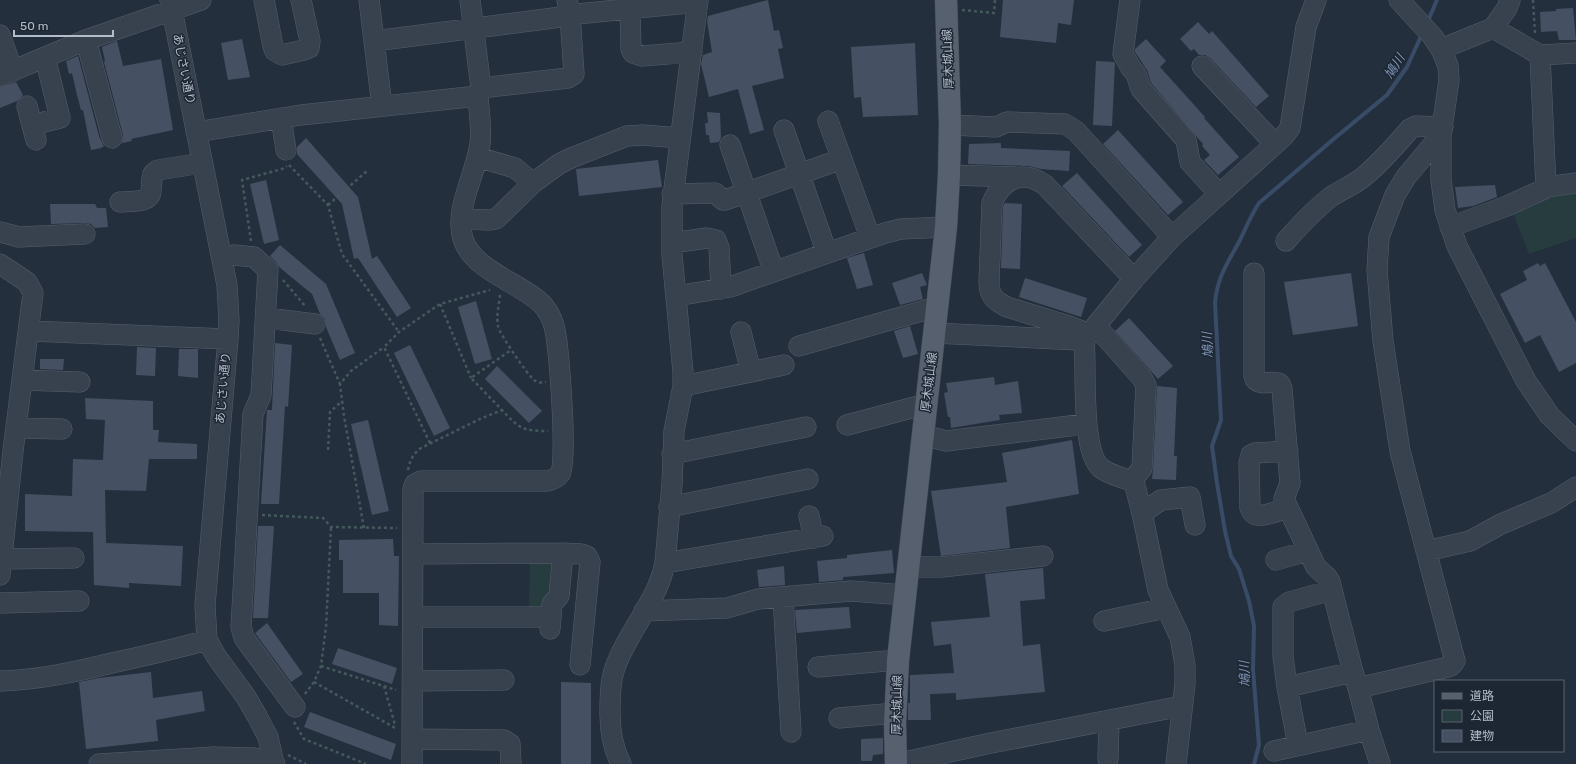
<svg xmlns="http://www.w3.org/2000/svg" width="1576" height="764" font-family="Rubik,'Noto Sans JP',sans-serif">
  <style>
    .green { fill: #263c3f }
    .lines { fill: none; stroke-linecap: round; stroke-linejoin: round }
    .stream { stroke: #394c67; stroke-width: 4 }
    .building { fill: #455162 }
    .minor-casing { stroke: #565f6c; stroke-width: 21 }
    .major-casing { stroke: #414a57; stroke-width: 23 }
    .path { stroke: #44595c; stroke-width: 2.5; stroke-dasharray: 3 3; stroke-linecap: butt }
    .minor { stroke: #38414e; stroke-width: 20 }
    .major { stroke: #56606e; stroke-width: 22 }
    .labels { text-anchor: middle; stroke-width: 3; stroke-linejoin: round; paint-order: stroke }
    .street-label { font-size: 12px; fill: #b4bcc9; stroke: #1d2633 }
    .water-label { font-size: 13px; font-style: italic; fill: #7c92b1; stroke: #1d2633 }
  </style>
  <rect width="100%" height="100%" fill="#242f3e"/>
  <path class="green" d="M1576 188V238L1529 254 1511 208Z
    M563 553 551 617 529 607 530 559Z"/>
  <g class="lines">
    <path class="stream" d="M1427 23 1437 0
      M1254 764 1259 745 1253 670 1254 626 1249 601 1239 569 1231 556 1225 531 1217 483 1212 446 1221 420 1215 302C1218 276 1227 264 1239 242 1246 228 1251 215 1259 203L1336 137 1387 95 1407 67 1422 34"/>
  </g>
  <path class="building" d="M768 0 774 31 779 30 783 48 778 49 784 78 752 86 764 130 750 134 738 89 709 97 701 64 703 55 712 52 707 21 708 16Z
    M1003 0H1074L1071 25 1058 23 1056 43 1000 37Z
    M1573 8 1576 40H1559L1557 31 1541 32 1540 12 1556 11V9Z
    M1198 22 1209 34 1212 31 1269 96 1256 107 1210 58 1205 55H1199L1194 49 1191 51 1180 39Z
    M242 39 250 77 228 80 221 43Z
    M1146 39 1166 61 1160 67 1205 117 1204 118 1239 157 1218 175 1204 160 1210 155 1202 146 1203 144 1151 83 1147 70 1135 52V49Z
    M117 41 123 66 161 59 173 130 131 139 132 141 122 143 123 135 104 62 105 61 102 47Z
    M915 43 918 115 863 117 861 97 854 98 851 47Z
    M78 56 99 136 104 147H101L102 148 91 150 83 110H81L77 95 72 73 69 74 66 61Z
    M1096 61 1114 62 1115 63 1112 126 1093 125Z
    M16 82 23 95 17 101 0 108V87Z
    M707 112 720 113 721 138 719 142 710 143 709 135H706L705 123H708Z
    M1118 130 1183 202 1168 215 1103 144Z
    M306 138 358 197 372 259 377 256 411 308 397 317 358 258 354 259 342 204 297 154V147Z
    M1001 143V148L1070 151 1069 171 1041 169 1029 166 968 164 969 144Z
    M658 160 662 187 579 196 576 169Z
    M1077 173 1142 245 1129 257 1062 186Z
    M266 180 279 240 264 244 250 184Z
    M1495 185 1497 197 1473 206 1458 208 1455 187Z
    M1005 203 1022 204 1020 269 1001 268 1003 206Z
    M50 204H95L97 208H106L108 227 95 228 91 224 84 223 51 224Z
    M280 245 326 284 355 353 340 360 326 327 325 319 320 314 312 294 279 267 276 262 270 256Z
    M864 253 873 285 857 289 847 258Z
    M1538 263 1540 266 1545 263 1576 322V363L1559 372 1540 335 1525 343 1500 294 1527 280 1523 271Z
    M922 273 927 285 920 287 923 299 900 305 892 283Z
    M1351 273 1358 326 1293 335 1284 282Z
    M1025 278 1087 298 1081 317 1019 297Z
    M476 301 492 359 475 364 458 307Z
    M1129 318 1173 366 1158 379 1115 331Z
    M910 326 918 354 903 358 894 331Z
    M275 343 292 345 288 407 285 406 279 504H261L267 410H272Z
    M410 345 450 428 434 436 394 353Z
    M137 347 156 348 155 376 136 375Z
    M179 349H198V378L178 376Z
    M40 359H64L63 370 40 369Z
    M497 366 542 411 529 423 485 379Z
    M994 377 995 385 1018 381 1022 413 999 415 1000 420 951 428 950 417H948L944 393 948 392 946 383Z
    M1157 386 1177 388 1174 456H1177L1176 480 1152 479 1153 469Z
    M85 398 153 401V430H159L158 442 197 444V459H149L146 491 105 490 106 543 183 546 181 586 129 583V588L94 585 93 532 25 531V494L72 496 73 459 103 460 105 420 86 419Z
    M368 420 389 511 372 515 351 424Z
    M1072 440 1079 494 1006 507 1010 548 941 556 931 491 1007 482 1002 453Z
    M258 526H274L268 618H253Z
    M393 539 394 556H399L398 626 379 625V593H343V560H339V540Z
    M892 550 894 573 843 577V580L819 582 817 561 847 558V555Z
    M784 566 785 585 759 587 757 570Z
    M1043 568 1045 599 1020 601 1023 646 1040 644 1045 692 956 700V693L930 694 931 720H908V703H910V675L954 673 951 644 934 646 931 622 990 617 985 574Z
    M849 607 851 628 797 633 795 610Z
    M267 623 303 674 291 682 255 633Z
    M338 648 397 668 392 684 332 664Z
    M151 672 153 698 202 691 205 711 156 720 158 741 86 749 79 682 99 678Z
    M561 682 591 683V764H561Z
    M310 712 396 744 391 760 304 727Z
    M883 738V754L873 755 872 761H861V739Z"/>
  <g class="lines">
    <g class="minor-casing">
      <path id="minor" d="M170 0 227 285 229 321 228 339 205 605 207 640 216 656 246 697 257 716 268 737 274 764
        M264 0 273 46 275 51 282 55 304 50 309 48 310 41 301 0
        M369 0 382 106
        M470 0 481 88 478 96
        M1130 0 1123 54 1131 68 1136 74 1141 89 1186 140 1190 162 1219 194
        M1399 0 1433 37 1442 51 1448 66 1449 80 1441 135V180L1445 210 1457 246 1526 381 1550 416 1576 441
        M630 8 631 49 633 53 642 56 692 52
        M1493 28 1540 55 1576 53
        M0 35 13 71
        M86 40 112 138
        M374 41 561 17 577 14 698 2
        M1442 51 1451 45 1493 28 1507 8 1510 0
        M1540 55 1546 187 1576 183
        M1202 66 1275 144
        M0 76 86 40 201 0
        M481 88 568 78 574 74 570 15 567 0
        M27 106 36 140
        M281 118 286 150
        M828 121 870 237
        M32 125 60 118 45 57
        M950 125 996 127 1007 122 1065 124 1076 131 1172 237
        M784 130 827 253
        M196 132 301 115 478 96C479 112 482 129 480 144 476 174 454 209 463 239 473 270 518 282 541 303 547 309 552 319 554 326 559 345 568 461 560 474 557 478 552 480 547 481H421L415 484 413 489 412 764
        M730 145 774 272
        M477 157 515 168 533 183
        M949 175 1016 177
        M672 194 715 193 723 200H725L842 159
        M120 202C129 201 150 204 151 191 152 185 151 180 153 174L158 170 202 163
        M462 219 490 220 496 219 533 183 559 164 571 158 627 136 643 135 680 138
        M1450 227 1507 206 1542 190 1546 187
        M0 232 19 237 85 234
        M1286 241C1300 225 1315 209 1332 196 1344 188 1357 184 1368 173 1383 160 1397 144 1410 129L1416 126 1443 127
        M672 243 707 238 716 240 719 248 721 289
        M222 258 234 255 254 257 268 270 261 395 253 414 241 627 244 638 295 707
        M0 264 27 282 33 293 13 451 0 575
        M1254 273V376L1255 379C1262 387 1272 379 1280 384L1282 389 1290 483 1284 499 1316 567 1327 577 1330 582 1353 672 1358 688
        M676 296 730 287 885 233 901 229 946 227
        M267 318 315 324
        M1096 326 1142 378 1146 385 1142 468 1132 481
        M29 331 228 339
        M741 332 751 372
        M934 333 1077 340 1084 339 1089 334 1134 279 1172 237 1284 136 1290 128 1306 27 1316 0
        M1089 334 1069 326 1007 307C995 301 989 296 989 282L992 203C1002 179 1023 169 1045 185L1134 279
        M1084 339C1087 366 1080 451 1101 468 1109 475 1122 477 1132 481L1135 486 1142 513 1158 590 1180 637 1185 665V684L1176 764
        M799 346 929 309 937 310
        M22 380 80 382
        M683 386 784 365
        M847 425 926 404
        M16 428 62 429
        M923 435 946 441 1086 424
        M672 454 806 427
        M669 507 808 479
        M1288 508C1281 510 1263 517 1256 515 1252 514 1251 511 1250 508L1249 463 1251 455 1255 453 1288 451
        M1142 513 1161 500 1190 497 1195 525
        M809 516 814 538
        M1426 551 1470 541 1501 524 1551 503 1576 487
        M413 554 563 553 581 554 587 556 590 562 580 665
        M3 559 74 558
        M1276 560 1308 551
        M665 563 823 536
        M908 567H942L1043 556
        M783 597 791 732
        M0 603 79 601
        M644 611 727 608 758 599 851 591 905 595
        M413 617H551
        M1104 621 1166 608
        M550 629 552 604 559 596 563 553
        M818 667 898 660
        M0 681C38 680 75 672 112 663 144 656 176 649 207 640
        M413 681 504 680
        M1287 687 1353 672
        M839 718 896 713
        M412 739 504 740 510 744 511 764
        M1298 745 1287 687 1283 656V607L1289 602 1332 590
        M1274 751 1369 730
        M1108 759 1109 720
        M99 764 214 757 255 758 275 764
        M621 764C613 748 610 732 610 714 610 698 610 680 616 665 629 630 658 600 665 563L672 484 674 431 683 386V372L672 255V205L698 0
        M896 764 986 744 1182 706
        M1380 764 1369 730 1358 688 1448 667 1452 665 1455 661 1400 451 1383 341 1377 270 1379 237 1395 195 1406 177 1441 135"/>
    </g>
    <g class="major-casing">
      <path id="major" d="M896 764 895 724 898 660 946 227 949 175 950 125 946 0"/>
    </g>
    <path class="path" d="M1533 0 1535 33
      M962 10 994 13 995 0
      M289 165 328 205 342 254 399 332
      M328 205 367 171
      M251 241 242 180 282 169 287 166
      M283 280 306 307
      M500 295C499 305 496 316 498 326 500 335 527 374 534 380 538 383 542 383 546 382
      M440 304 471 378
      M320 338 340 384
      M501 409C519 428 521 431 548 431
      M430 443 384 347 399 332 440 304 490 290
      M328 450 330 412 342 401
      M408 470C410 460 413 454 421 448L480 419 502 410 471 378 511 350
      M262 515 323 518 331 527 397 528
      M364 528 344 416 340 384 351 371 384 347
      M321 666 396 690
      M314 682 397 729
      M384 686 395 725
      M305 694 314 682 321 666 326 627 331 527
      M294 722 304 739 366 764
      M288 755 306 764"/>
    <use href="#minor" class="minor"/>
    <use href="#major" class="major"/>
  </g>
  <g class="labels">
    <g class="street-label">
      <text transform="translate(948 59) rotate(-92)" y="4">厚木城山線</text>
      <text transform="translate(184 69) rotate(79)" y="4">あじさい通り</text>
      <text transform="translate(929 382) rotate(-83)" y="4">厚木城山線</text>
      <text transform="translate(223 388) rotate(-85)" y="4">あじさい通り</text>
      <text transform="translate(897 705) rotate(-89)" y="4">厚木城山線</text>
    </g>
    <g class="water-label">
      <text transform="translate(1394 66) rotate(-58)" y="5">鳩川</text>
      <text transform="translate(1207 345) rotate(-93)" y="5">鳩川</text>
      <text transform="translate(1244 674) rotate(-92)" y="5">鳩川</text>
    </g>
  </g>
  <rect x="1434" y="680" width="130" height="72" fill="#1d2633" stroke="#59626f"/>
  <rect x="1442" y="693" width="20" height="6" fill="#56606e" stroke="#59626f"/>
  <text x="1470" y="700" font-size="12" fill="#b4bcc9">道路</text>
  <rect x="1442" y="710" width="20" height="12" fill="#263c3f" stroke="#59626f"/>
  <text x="1470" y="720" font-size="12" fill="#b4bcc9">公園</text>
  <rect x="1442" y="730" width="20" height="12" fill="#455162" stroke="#59626f"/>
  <text x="1470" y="740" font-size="12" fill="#b4bcc9">建物</text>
  <path d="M14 30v6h99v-6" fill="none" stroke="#b4bcc9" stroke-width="2"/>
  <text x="20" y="30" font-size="12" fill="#b4bcc9" stroke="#1d2633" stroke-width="3" paint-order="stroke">50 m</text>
</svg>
